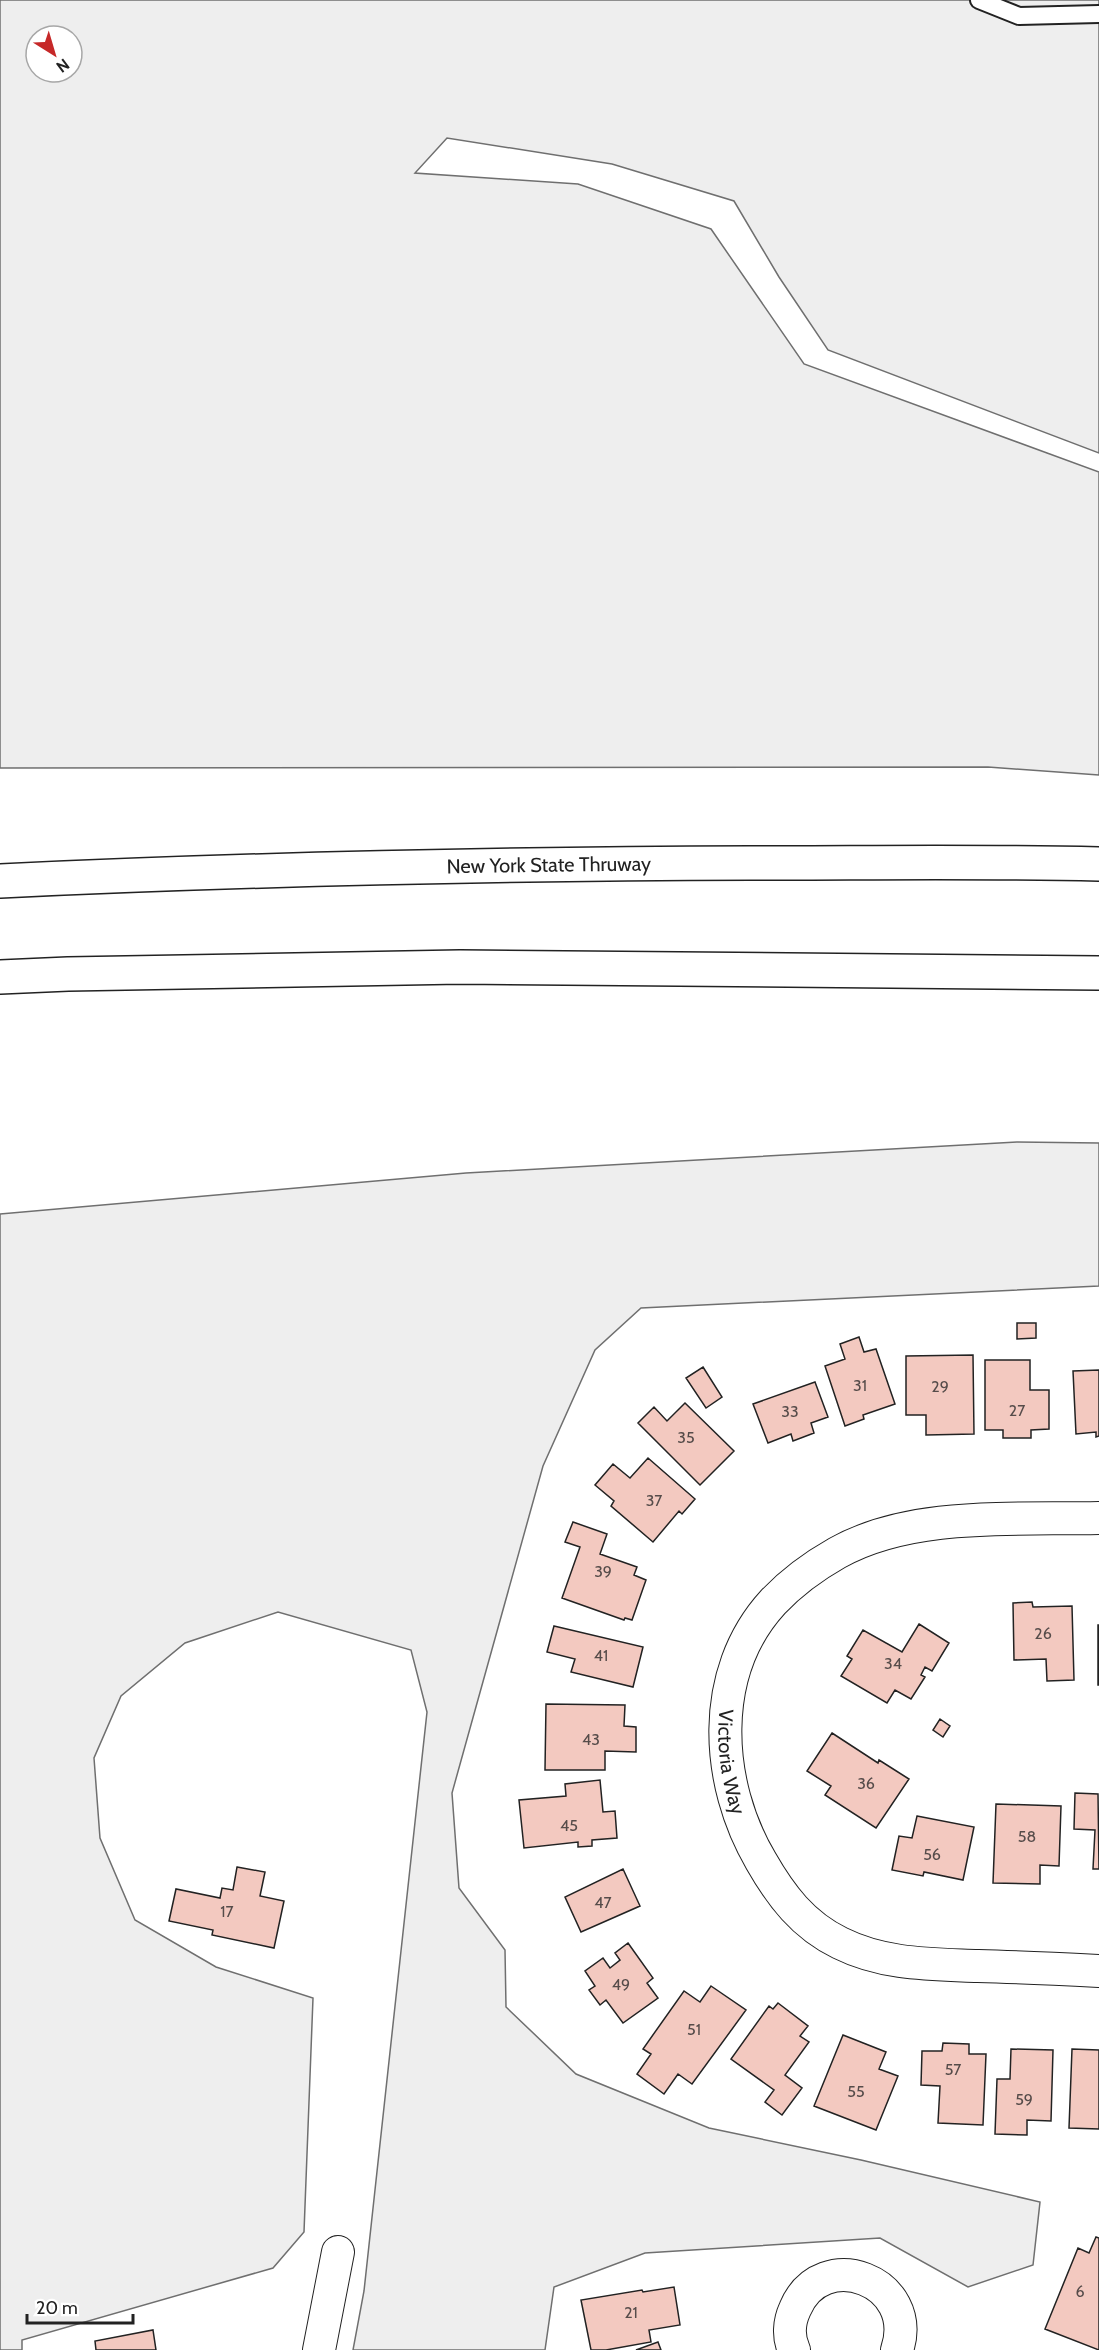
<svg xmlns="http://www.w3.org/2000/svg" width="1099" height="2350" font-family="Cabin,sans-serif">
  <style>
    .green { fill: #eee; stroke: #6f6f6f; stroke-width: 1.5; fill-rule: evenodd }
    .building { fill: #f3c9c0; stroke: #222; stroke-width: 1.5 }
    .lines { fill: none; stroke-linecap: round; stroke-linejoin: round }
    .lane-casing { stroke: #222; stroke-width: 20 }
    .street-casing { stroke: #222; stroke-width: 34 }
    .highway-casing { stroke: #222; stroke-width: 36 }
    .lane { stroke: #fff; stroke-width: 16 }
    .street { stroke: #fff; stroke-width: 32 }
    .highway { stroke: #fff; stroke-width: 33 }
    .labels { text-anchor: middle; stroke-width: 4.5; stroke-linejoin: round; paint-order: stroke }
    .number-label { font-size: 16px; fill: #564c4a }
    .street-label { font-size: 20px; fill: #222; stroke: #fff }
  </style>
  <rect width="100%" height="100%" fill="#fff"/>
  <path class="green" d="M0 0H1099V453L828 350 779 277 734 201 612 164 447 138 415 173 578 184 711 229 804 364 1099 472V775L988 767 0 768ZM36 36H72V72H36Z
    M1017 1142 1099 1143V1286L641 1308 595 1350 543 1466 452 1793 459 1888 505 1950 506 2007 576 2074 709 2128 861 2160 1040 2202 1033 2265 968 2287 880 2238 645 2253 554 2287 545 2350H353L364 2291 427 1712 411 1650 278 1612 185 1643 121 1696 94 1758 100 1838 135 1920 216 1967 313 1998 304 2232 273 2268 22 2340V2350H0V1214L466 1173Z"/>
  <path class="building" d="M1017 1323H1036V1338L1017 1339Z
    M859 1337 864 1352 876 1349 895 1404 863 1415 864 1419 845 1426 825 1366 845 1359 840 1344Z
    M973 1355 974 1434 926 1435V1415H906V1356Z
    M985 1360H1030V1390H1049V1429L1031 1430V1438H1003V1430H985Z
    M703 1367 722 1397 706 1408 686 1378Z
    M1099 1370V1436L1096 1437V1432L1076 1434 1073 1371Z
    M815 1382 828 1417 811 1423 814 1433 793 1441 791 1434 768 1443 753 1404Z
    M685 1403 734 1451 700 1485 638 1423 654 1407 667 1421Z
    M648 1458 695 1499 682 1514 679 1511 653 1542 611 1506 614 1501 595 1485 613 1464 630 1478Z
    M573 1522 607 1534 600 1554 637 1567 634 1575 646 1580 632 1620 625 1618 624 1620 562 1598 580 1547 565 1542Z
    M1032 1602 1033 1607 1072 1606 1074 1680 1047 1681 1046 1659 1014 1660 1013 1603Z
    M919 1624 949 1643 932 1671 925 1667 921 1675 925 1677 911 1699 895 1690 887 1703 841 1676 852 1659 847 1656 863 1630 902 1652Z
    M1098 1625H1099V1685H1098Z
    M554 1626 643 1647 633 1687 571 1672 575 1659 547 1652Z
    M546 1704 625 1705 624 1726 636 1727V1752L605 1751V1770H545Z
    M940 1719 950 1726 943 1737 933 1730Z
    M832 1733 878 1763 879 1760 909 1779 876 1828 825 1795 831 1786 807 1771Z
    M600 1780 603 1812 615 1811 617 1838 592 1840V1846L578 1847V1842L524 1848 519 1800 566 1796 565 1784Z
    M1075 1793 1098 1794 1099 1869H1093L1095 1830 1074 1829Z
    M996 1804 1061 1806 1059 1866 1040 1865V1884L993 1883Z
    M917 1816 974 1827 963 1880 924 1872 923 1876 892 1870 899 1836 912 1838Z
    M237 1867 265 1872 260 1896 284 1901 274 1948 212 1935 213 1930 169 1921 176 1889 220 1898 222 1888 233 1890Z
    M623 1869 640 1906 581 1932 565 1897Z
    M628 1943 653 1978 647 1983 658 1998 623 2023 606 2000 600 2005 589 1990 595 1986 585 1971 603 1958 610 1968 620 1960 615 1953Z
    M711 1986 746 2010 692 2084 678 2074 664 2094 637 2074 651 2054 643 2049 684 1991 700 2002Z
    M778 2003 808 2026 800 2036 809 2042 785 2075 802 2088 782 2115 765 2102 774 2090 731 2059 769 2006 773 2009Z
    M843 2035 886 2052 879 2069 898 2076 876 2130 814 2106Z
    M943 2043 969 2044V2054H986L983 2125 938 2123 940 2086 921 2085 922 2051H942Z
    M1011 2049 1053 2050 1051 2121 1027 2120V2135L995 2134 997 2079H1010Z
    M1072 2049 1099 2050V2129L1069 2128Z
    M1096 2237 1099 2238V2350L1045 2329 1078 2248 1089 2253Z
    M674 2287 680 2325 649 2330 651 2342 606 2350H591L581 2300 642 2290 643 2292Z
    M153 2330 156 2350H96L95 2341Z
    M658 2342 661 2350H636Z"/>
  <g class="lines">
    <g class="lane-casing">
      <path id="lane" d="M979 0 1019 16 1099 14"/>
    </g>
    <g class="street-casing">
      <g id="street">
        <path id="s1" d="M1099 1518C1016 1520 911 1511 837 1553 814 1566 791 1583 773 1602 708 1673 715 1783 761 1861 781 1896 803 1925 840 1943 884 1965 931 1964 978 1966 1018 1967 1059 1969 1099 1971"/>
        <path d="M319 2350 338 2252"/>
        <path d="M794 2350C788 2337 789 2322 795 2309 822 2244 920 2281 897 2350"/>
      </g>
    </g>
    <g class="highway-casing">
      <g id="highway">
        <path id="s2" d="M0 881C250 869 501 864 751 863 867 863 983 861 1099 864"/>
        <path d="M0 977 68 974 460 967 1099 973"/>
      </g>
    </g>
    <use href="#lane" class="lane"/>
    <use href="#street" class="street"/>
    <use href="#highway" class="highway"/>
  </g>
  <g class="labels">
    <g class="number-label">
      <text x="860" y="1391">31</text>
      <text x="940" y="1392">29</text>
      <text x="1017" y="1416">27</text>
      <text x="790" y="1417">33</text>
      <text x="686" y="1443">35</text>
      <text x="654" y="1506">37</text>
      <text x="603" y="1577">39</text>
      <text x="1043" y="1639">26</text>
      <text x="601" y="1661">41</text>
      <text x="893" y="1669">34</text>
      <text x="591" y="1745">43</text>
      <text x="866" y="1789">36</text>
      <text x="569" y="1831">45</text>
      <text x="1027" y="1842">58</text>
      <text x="932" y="1860">56</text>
      <text x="603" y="1908">47</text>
      <text x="227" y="1917">17</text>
      <text x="621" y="1990">49</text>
      <text x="694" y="2035">51</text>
      <text x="953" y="2075">57</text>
      <text x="856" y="2097">55</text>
      <text x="1024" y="2105">59</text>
      <text x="1080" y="2297">6</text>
      <text x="631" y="2318">21</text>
    </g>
    <g class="street-label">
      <text dy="7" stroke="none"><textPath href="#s2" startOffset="549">New York State Thruway</textPath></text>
      <text dy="7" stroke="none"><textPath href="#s1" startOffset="520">Victoria Way</textPath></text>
    </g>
  </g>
  <g transform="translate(54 54) rotate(143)"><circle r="28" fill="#ffffff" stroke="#a7a7a7" stroke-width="1.5"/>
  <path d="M0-4.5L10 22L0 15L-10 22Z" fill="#c62828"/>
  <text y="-9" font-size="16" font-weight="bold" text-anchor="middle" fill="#222222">N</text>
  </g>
  <path d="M27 2314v9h106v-9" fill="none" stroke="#222222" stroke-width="3"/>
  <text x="36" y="2314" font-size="18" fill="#222222" stroke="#ffffff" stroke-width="4.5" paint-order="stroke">20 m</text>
</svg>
